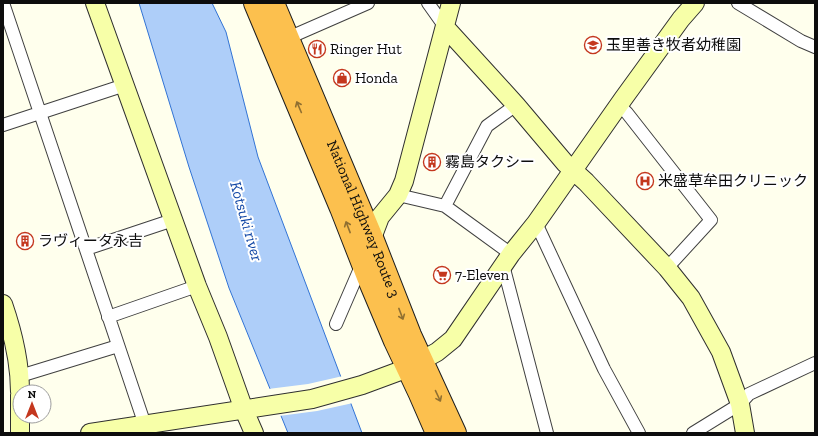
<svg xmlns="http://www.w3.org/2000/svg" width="818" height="436" font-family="'Zilla Slab','Noto Sans JP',serif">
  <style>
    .water { fill: #aecef9; stroke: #3273d4 }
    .pier { fill: #ffffed }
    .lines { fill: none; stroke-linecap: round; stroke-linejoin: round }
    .street-casing { stroke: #404040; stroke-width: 14 }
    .secondary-casing { stroke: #2f2f2f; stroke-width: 20 }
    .highway-casing { stroke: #1e1e1e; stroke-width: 24 }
    .street { stroke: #fff; stroke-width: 12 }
    .secondary { stroke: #f7ffa8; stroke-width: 18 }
    .highway { stroke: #fcc04e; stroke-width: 22 }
    .oneway { stroke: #906f31 }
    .labels { text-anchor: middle; stroke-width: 4; stroke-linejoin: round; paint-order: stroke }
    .poi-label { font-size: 15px; fill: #0d0d0d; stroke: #fff; text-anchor: start }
    .street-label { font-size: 15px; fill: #0d0d0d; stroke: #fff }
    .water-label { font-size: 16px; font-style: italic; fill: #1046a5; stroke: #fff }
  </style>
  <rect width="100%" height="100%" fill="#ffffed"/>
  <path class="water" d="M139 3H212L226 32 258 157 362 433H288L229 288 189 167Z"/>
  <path class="pier" d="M343 376 353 403 317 411 279 416 268 389 308 384Z"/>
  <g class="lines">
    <g class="street-casing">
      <path id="street" d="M3 3 145 425
        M428 3 445 27
        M738 3 801 41 815 47
        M288 38 368 3
        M619 105 627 113 711 220 667 268
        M3 125 125 85
        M398 195 445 206 511 254
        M445 206 487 126 516 105
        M536 223 604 369 639 433
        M86 249 173 220
        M503 265 547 433
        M108 317 197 286
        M336 324 362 264
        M20 376 118 346
        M693 433 740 404 749 394 815 363"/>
    </g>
    <g class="secondary-casing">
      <path id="secondary" d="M95 3 197 286 218 337 244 410 254 433
        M445 27 516 105 565 163 586 182 667 268 691 298 721 352 740 404 745 433
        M369 246 380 217 398 195 404 181 451 3
        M3 304C13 333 20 361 20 392
        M20 433V395
        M90 433 312 399 362 385 408 368 437 352 453 339 511 254 536 223 623 99 681 19 695 3"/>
    </g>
    <g class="highway-casing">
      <g id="highway">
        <path d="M255 3 341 208 368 277 395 341 420 394 437 433"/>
        <path id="s1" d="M273 3 372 238 410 335 455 433"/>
      </g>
    </g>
    <use href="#street" class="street"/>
    <use href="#secondary" class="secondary"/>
    <use href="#highway" class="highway"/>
  </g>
  <defs><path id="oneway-shaft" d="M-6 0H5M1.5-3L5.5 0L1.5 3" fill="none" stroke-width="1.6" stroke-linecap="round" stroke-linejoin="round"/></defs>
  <g class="oneway">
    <use href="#oneway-shaft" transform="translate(299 107) rotate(-113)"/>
    <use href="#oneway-shaft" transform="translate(348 227) rotate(-111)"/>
    <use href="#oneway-shaft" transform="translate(401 314) rotate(69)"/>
    <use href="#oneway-shaft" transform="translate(438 396) rotate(65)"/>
  </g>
  <defs>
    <g id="school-ring" transform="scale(0.9)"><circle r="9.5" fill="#fff" stroke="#c4371e" stroke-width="1.5"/><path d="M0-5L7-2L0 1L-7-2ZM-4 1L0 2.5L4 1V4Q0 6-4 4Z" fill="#c4371e"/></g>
    <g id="restaurant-ring" transform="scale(0.9)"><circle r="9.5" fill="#fff" stroke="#c4371e" stroke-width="1.5"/><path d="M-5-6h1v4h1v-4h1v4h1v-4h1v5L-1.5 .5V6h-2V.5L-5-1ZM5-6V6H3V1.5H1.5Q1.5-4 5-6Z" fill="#c4371e"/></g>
    <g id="shop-ring" transform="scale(0.9)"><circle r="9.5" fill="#fff" stroke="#c4371e" stroke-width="1.5"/><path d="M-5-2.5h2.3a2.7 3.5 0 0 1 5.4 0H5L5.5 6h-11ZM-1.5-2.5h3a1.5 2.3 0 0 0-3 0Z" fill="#c4371e"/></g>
    <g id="building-ring" transform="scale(0.9)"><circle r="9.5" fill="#fff" stroke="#c4371e" stroke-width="1.5"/><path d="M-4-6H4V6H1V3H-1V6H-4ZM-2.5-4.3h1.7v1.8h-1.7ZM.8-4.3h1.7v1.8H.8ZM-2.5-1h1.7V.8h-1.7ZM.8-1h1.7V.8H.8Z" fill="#c4371e"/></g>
    <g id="hospital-ring" transform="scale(0.9)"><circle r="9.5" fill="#fff" stroke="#c4371e" stroke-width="1.5"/><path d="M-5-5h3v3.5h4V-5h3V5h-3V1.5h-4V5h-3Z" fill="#c4371e"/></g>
    <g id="supermarket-ring" transform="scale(0.9)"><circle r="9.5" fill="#fff" stroke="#c4371e" stroke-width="1.5"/><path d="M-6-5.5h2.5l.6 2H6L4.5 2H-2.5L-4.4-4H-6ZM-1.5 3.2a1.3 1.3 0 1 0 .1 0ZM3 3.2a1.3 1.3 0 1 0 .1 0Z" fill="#c4371e"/></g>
  </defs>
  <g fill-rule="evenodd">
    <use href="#school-ring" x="593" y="45"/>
    <use href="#restaurant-ring" x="317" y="49"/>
    <use href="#shop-ring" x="342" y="78"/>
    <use href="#building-ring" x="432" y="162"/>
    <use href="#hospital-ring" x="645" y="181"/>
    <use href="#building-ring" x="25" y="241"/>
    <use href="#supermarket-ring" x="442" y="275"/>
  </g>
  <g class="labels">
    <g class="poi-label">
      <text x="606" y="50">玉里善き牧者幼稚園</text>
      <text x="330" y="54">Ringer Hut</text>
      <text x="355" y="83">Honda</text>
      <text x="445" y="167">霧島タクシー</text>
      <text x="658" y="186">米盛草牟田クリニック</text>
      <text x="38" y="246">ラヴィータ永吉</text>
      <text x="455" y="280">7-Eleven</text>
    </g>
    <g class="street-label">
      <text dy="5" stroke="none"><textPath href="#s1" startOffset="234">National Highway Route 3</textPath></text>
    </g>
    <g class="water-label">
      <text transform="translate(247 221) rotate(74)" y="6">Kotsuki river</text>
    </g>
  </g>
  <rect width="818" height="436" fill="none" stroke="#0d0d0d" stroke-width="8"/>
  <g transform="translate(32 404)"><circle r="19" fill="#ffffff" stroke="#9e9e9e"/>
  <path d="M0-3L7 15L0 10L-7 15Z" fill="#c4371e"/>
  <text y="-6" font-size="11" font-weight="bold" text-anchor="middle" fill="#0d0d0d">N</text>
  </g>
</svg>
